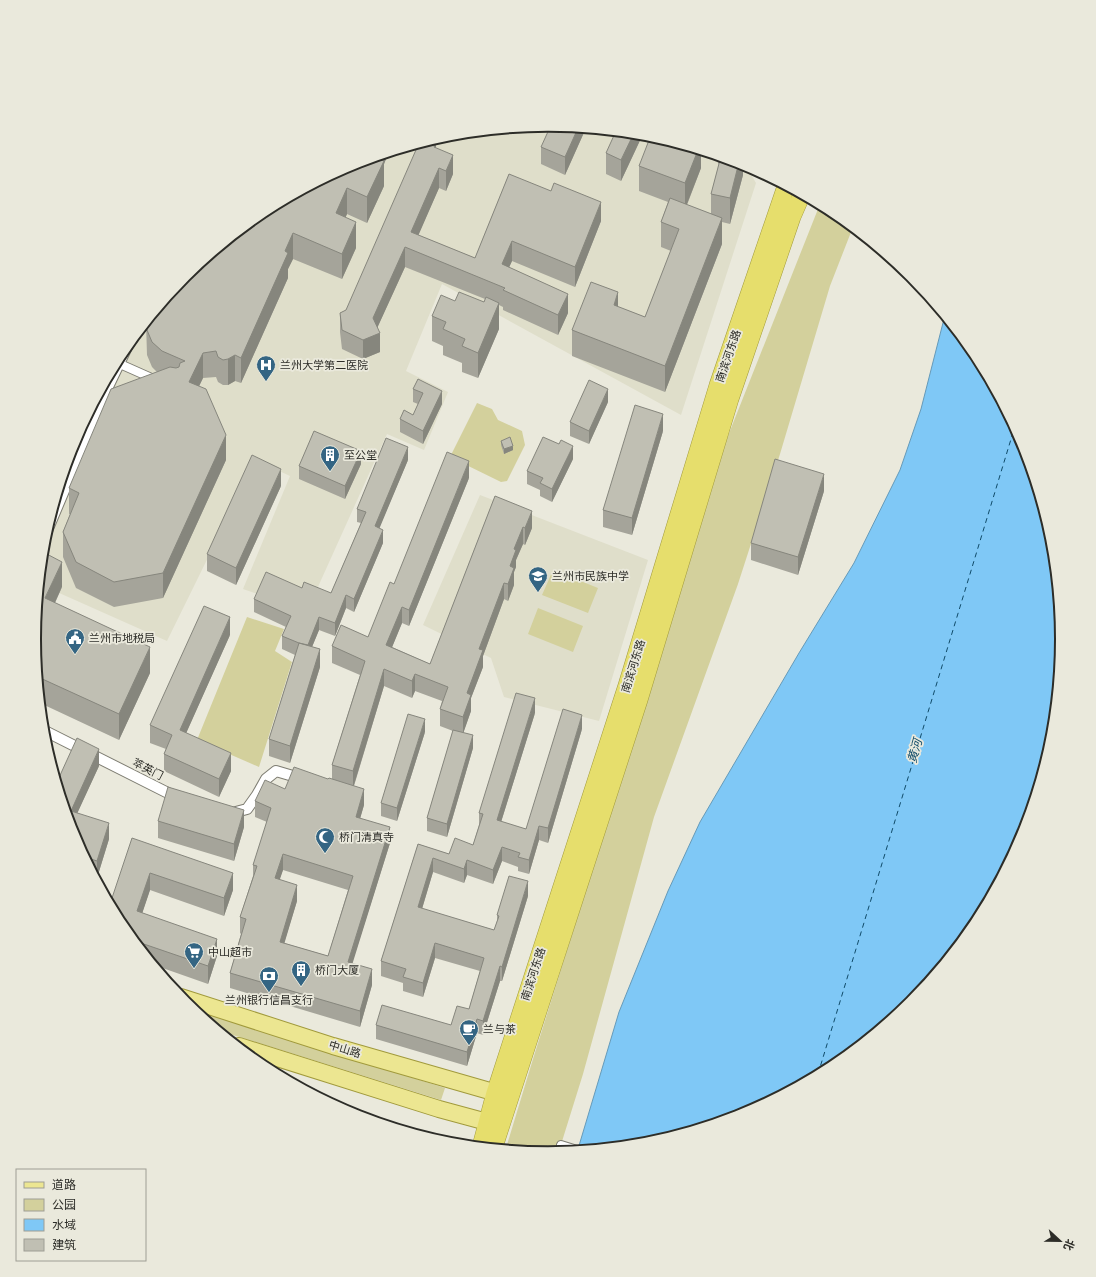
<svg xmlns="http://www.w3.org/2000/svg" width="1096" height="1277" font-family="'Noto Serif','Noto Sans SC',serif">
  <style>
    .built { fill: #dfdeca }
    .green { fill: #d3d09c }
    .water { fill: #7fc8f6; stroke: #669ab8 }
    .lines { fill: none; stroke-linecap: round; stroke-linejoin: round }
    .ferry { stroke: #104b69; stroke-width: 1; stroke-dasharray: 5 4; stroke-linecap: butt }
    .pedestrian-casing { stroke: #7e7d72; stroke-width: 10 }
    .minor-casing { stroke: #7e7d72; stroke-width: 12 }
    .primary-casing { stroke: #a19a3c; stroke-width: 18 }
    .trunk-casing { stroke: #a19a3c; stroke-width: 18 }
    .pedestrian { stroke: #fff; stroke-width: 8 }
    .minor { stroke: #fff; stroke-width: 10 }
    .primary { stroke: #ece691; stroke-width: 16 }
    .trunk { stroke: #e6de6c; stroke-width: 17 }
    .wall { fill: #a5a49a; fill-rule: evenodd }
    .shaded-wall { fill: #86867d }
    .building { fill: #c0bfb3; stroke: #86867d; fill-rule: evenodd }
    .labels { text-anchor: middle; stroke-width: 3.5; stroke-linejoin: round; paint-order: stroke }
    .street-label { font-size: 11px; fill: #2d2d28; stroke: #eae9dc }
    .poi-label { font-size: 11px; fill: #2d2d28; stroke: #eae9dc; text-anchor: start }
    .water-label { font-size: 12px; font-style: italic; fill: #104b69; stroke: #eae9dc }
    .rim { fill: none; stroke: #2d2d28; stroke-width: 2 }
  </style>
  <rect width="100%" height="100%" fill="#eae9dc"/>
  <path class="built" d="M548 125 649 134 745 164 756 183 681 415 442 284 406 371 448 392 424 450 387 434 317 589 292 606 243 589 290 476 256 460 167 641 39 584 44 538 73 442 121 353 185 275 263 211 352 164 448 134Z
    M480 495 648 560 599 721 504 697 491 658 423 625Z"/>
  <path class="green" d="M820 204 834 211 853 227 830 286 780 454 738 584 654 817 583 1074 559 1151 548 1152 506 1148 533 1059 658 660 720 456Z
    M477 403 492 409 498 420 522 431 525 445 507 481 501 482 450 457Z
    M553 570 598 588 588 613 542 595Z
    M538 608 583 626 573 652 528 634Z
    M247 617 284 629 275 651 292 662 259 767 197 740Z
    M193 1009 445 1088 441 1100 220 1031Z"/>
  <path class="water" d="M945 315 975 353 1023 442 1052 538 1062 639 1052 739 1023 835 975 924 911 1002 833 1066 744 1113 648 1143 578 1149 619 1012 668 891 700 822 799 653 854 563 900 470 921 409Z"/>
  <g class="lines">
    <path class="ferry" d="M818 1074 1015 426"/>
    <g class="pedestrian-casing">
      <path id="pedestrian" d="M120 364 156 380
        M43 543 108 389 131 341
        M561 1145 577 1150"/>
    </g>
    <g class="minor-casing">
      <path id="minor" d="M43 730 170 794 179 797
        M232 813 247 809 257 795 266 779 276 771 303 779"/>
    </g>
    <g class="primary-casing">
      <path id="primary" d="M181 997 333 1046 507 1096
        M239 1046 439 1109 487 1122 500 1124"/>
    </g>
    <g class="trunk-casing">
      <path id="trunk" d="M481 1146 495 1093 627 685 718 385 786 186
        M494 1147 639 700 730 399 792 217 802 194"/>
    </g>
    <use href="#pedestrian" class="pedestrian"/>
    <use href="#minor" class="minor"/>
    <use href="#primary" class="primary"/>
    <use href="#trunk" class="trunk"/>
  </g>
  <path class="wall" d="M586 128 565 175 541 164V147Z
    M458 133 455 140 445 135 448 134Z
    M643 134 621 181 606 174V153Z
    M436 148 453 174 446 191 439 188 418 235 475 258 509 174 601 221 575 287 512 261 509 267 568 313 558 335 503 310V307L499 305V329L478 378 462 372V363L443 355V346L432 341V316L455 301 484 302 485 299 405 267 377 328 380 352 363 359 342 349 340 332V313L346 310Z
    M701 150V168L687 205 711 214V194L719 165 714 154 743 163V175L730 224 722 222V244L665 392 572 356V330L618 307 645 317 671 251 661 247V222L668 202 639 191V166Z
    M388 153V154L384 164V186L367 223 347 214 345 218 356 248 342 279 293 259 288 269V278L241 383 235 381 228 385H223L218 382 216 377 203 378 199 386 226 460 163 598 114 607 76 588 63 557V532L70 514H69V488L157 372 152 367 147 355 146 322Z
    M418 379 442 404 423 444 400 432V419L413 415 418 404 413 402V389Z
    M608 402 589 444 570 436V422Z
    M663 431 632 535 603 527V510Z
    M501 441 513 450 504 454 501 445Z
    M573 459 552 502 540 496V490L527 484V471Z
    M408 460 379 528 383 543 354 612 346 608 335 636 319 630 312 647 320 667 290 763 269 756V739L295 655 282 649V636L286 627 254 612V599L302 588 331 593 361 523 357 522V509Z
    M361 464 345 499 299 479V466Z
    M469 478 409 626 402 623 392 647 430 664 495 496 532 528 525 545 523 544 516 560V567L514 572V585L508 601 504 599 483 656V667L471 698V711L463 733 473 748 447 837 427 831V818L453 731 440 726V709L442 701 415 691 412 698 384 686 354 786 364 805 360 818 390 843 352 963 372 985 360 1027 230 988V973L241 934 240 933V917L253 876V865L267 822 255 817V801L285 789 328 779H332V765L360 675 332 663V646L368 637 394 584ZM283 870 348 890 328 956 284 943 297 901 279 880Z
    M281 486 236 585 207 571V554Z
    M824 491 798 575 751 560V543Z
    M62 587 55 603 150 673 119 740 40 703 34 638Z
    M230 635 186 733 231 771 219 797 164 771V754L166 749 150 743V725Z
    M535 713 501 822 526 829 582 729 548 843 539 840 529 874 518 871V867L502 861 493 884 467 875 464 883 433 872 422 909 494 930 497 921V915L528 896 502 981H500L483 1035 477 1033 467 1066 376 1039V1025H451L469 1009 480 971 435 958 423 997 403 991V983L381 976V961L418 844 449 854 473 845 479 825V813Z
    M425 732 397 821 381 816V803Z
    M99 766 77 813 109 839 97 878 96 877 73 835 57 782Z
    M158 821 244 827 234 861 158 838Z
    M132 838 233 890 224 916 150 890 142 913 217 956 208 984 154 965 120 924Z"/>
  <path class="shaded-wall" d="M578 128H586L565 175V157Z
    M458 133 455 140V134Z
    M634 133 643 134 621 181V160Z
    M436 141V160L434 147Z
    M698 150H701V168L685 209V183Z
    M388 153V154L384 164V186L367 223V197L375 156Z
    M453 155V174L446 191V171Z
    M739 162 743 163V175L730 224V198Z
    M439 168V188L412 250 411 232Z
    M347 188V214L336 239V213Z
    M601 202V221L575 287V267Z
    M722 218V244L665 392V366Z
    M356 222V248L342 279V254Z
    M293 233V259L288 269V278L241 383V358L285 251Z
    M512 241V261L502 283V264Z
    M405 247V267L374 335 380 333V352L363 359V340Z
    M618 292V318L614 305Z
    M568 294V313L558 335V315Z
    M499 303V329L478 378V353Z
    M203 353V378L189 407V382Z
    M235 355V381L228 385V359Z
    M608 389V402L589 444V431Z
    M442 391V404L423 444V431Z
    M663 414V431L632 535V518Z
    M226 435V460L163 598V573Z
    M513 446V450L504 454V449Z
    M573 446V459L552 502V489Z
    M408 447V460L375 539V526Z
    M361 451V464L345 499V486Z
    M469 461V478L409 626V610Z
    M281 469V486L236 585V568Z
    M824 474V491L798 575V557Z
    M532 511V528L525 545V528Z
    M523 527V544L516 560V567L514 572V585L508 601V584L510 566 514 549Z
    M383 530V543L354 612V599Z
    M62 562V587L45 624V598Z
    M504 583V599L483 656V667L471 698V711L463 734V717L467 693 479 649Z
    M346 595V608L335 636V623Z
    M402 607V623L386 662V645Z
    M230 617V635L180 747V730Z
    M319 617V630L307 659V646Z
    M150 647V673L119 740V714Z
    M320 649V667L290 763V746Z
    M384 669V686L353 788V771Z
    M415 674V691L412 698V681Z
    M535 698V713L497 835V820Z
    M582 715V729L548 843V828Z
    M425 719V732L397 821V808Z
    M473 735V748L447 837V824Z
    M99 749V766L71 827V811Z
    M231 753V771L219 797V779Z
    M364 789V805L356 833V817Z
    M244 810V827L234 861V844Z
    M109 823V839L97 878V861Z
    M539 826V840L529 874V860Z
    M390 827V843L348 978V962Z
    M502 847V861L493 884V870Z
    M283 854V870L275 894V878Z
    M433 858V872L418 922V907Z
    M467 860V875L464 883V869Z
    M150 873V890L137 929V911Z
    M233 873V890L224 916V898Z
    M528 881V896L502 981V967Z
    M297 885V901L280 958V942Z
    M217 939V956L208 984V966Z
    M435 943V958L423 997V983Z
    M500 966V981L483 1035V1021Z
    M372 969V985L360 1027V1011Z
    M477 1019V1033L467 1066V1052Z"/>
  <path class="building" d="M551 125 578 128 565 157 541 147Z
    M616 131 634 133 621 160 606 153Z
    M651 135 698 150 685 183 639 166Z
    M432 139 436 141 434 147 453 155 446 171 439 168 411 232 475 258 509 174 551 191 554 183 601 202 575 267 512 241 502 264 568 294 558 315 503 290 505 288 405 247 373 318 380 333 363 340 342 330 340 313 346 310 419 143Z
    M375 156V157L384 161 367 197 347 188 336 213 356 222 342 254 293 233 285 251 288 253 241 358 235 355 228 359 223 360 218 357 216 351 203 353 189 382 206 389 226 435 163 573 114 582 76 562 63 532 79 493 69 488 111 389 170 367 176 368 179 367 180 363 185 361 162 351 152 342 147 330 146 322 185 275 263 211 352 164Z
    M721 156 739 162 730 198 711 194Z
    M670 198 722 218 665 366 572 330 591 282 618 292 614 305 645 317 679 229 661 222Z
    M459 292 484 302 486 297 499 303 478 353 462 346 465 339 443 329 446 322 432 316 441 295 455 301Z
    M418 379 442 391 423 431 400 419 404 410 413 415 423 393 413 389Z
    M589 380 608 389 589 431 570 422Z
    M635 405 663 414 632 518 603 510Z
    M314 431 361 451 345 486 299 466Z
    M510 437 513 446 504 449 501 441Z
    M543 437 559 444 561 440 573 446 552 489 540 483 543 478 527 471Z
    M386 438 408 447 375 526 383 530 354 599 346 595 335 623 319 617 308 645 299 643 282 636 291 616 254 599 266 572 302 588 304 582 331 593 366 512 357 509Z
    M447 452 469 461 409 610 402 607 386 645 430 664 495 496 532 511 525 528 523 527 514 549 516 550 510 566 514 568 508 584 504 583 479 649 483 650 467 693 471 695 463 717 440 709 448 687 415 674 412 681 384 669 353 771 332 765 365 661 332 646 341 625 368 637 390 582 394 584Z
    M252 455 281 469 236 568 207 554Z
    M775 459 824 474 798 557 751 543Z
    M43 552 62 562 45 598 150 647 119 714 38 677 34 638Z
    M204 606 230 617 180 730 231 753 219 779 164 754 172 735 150 725Z
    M299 643 320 649 290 746 269 739Z
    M516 693 535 698 497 820 526 829 563 709 582 715 548 828 539 826 529 860 518 857 520 853 502 847 493 870 467 860 464 869 433 858 418 907 494 930 499 916 497 915 509 876 528 881 502 967 500 966 483 1021 477 1019 467 1052 376 1025 382 1005 451 1025 457 1006 469 1009 484 958 435 943 423 983 403 977 406 969 381 961 418 844 449 854 455 838 473 845 483 814 479 813Z
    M408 714 425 719 397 808 381 803Z
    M453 730 473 735 447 824 427 818Z
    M77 738 99 749 71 811 109 823 97 861 85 857 73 835 57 782Z
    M294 767 328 779 329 778 364 789 356 817 390 827 348 962 372 969 360 1011 230 973 246 919 240 917 257 866 253 865 271 808 255 801 265 780 285 789ZM283 854 353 876 328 956 280 942 297 885 275 878Z
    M168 787 244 810 234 844 158 821Z
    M132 838 233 873 224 898 150 873 137 911 217 939 208 966 135 941 120 924 110 904Z"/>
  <defs>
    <g id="hospital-pin" transform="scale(1)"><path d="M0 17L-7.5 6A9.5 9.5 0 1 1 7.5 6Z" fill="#346583" stroke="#eae9dc"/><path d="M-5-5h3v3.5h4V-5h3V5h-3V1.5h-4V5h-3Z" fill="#fff"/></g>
    <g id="building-pin" transform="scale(1)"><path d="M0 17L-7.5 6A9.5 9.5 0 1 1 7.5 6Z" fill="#346583" stroke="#eae9dc"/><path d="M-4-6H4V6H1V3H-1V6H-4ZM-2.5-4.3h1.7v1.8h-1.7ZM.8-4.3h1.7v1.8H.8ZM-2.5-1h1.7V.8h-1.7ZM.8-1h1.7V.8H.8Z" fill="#fff"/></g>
    <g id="school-pin" transform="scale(1)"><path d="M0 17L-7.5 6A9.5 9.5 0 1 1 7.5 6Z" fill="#346583" stroke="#eae9dc"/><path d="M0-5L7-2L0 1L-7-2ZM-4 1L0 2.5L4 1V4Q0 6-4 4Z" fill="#fff"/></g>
    <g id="civic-pin" transform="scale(1)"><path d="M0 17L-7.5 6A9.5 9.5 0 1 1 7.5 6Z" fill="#346583" stroke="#eae9dc"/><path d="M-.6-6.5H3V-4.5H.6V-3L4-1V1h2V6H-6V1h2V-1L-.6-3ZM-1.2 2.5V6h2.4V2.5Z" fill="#fff"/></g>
    <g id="mosque-pin" transform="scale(1)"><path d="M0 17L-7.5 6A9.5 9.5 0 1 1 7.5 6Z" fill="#346583" stroke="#eae9dc"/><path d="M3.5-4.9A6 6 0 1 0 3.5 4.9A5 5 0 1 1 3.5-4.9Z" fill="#fff"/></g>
    <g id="supermarket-pin" transform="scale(1)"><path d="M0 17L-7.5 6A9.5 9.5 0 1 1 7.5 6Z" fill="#346583" stroke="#eae9dc"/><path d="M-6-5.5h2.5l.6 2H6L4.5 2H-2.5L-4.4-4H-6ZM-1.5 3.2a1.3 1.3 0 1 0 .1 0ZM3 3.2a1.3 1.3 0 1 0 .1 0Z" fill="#fff"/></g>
    <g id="bank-pin" transform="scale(1)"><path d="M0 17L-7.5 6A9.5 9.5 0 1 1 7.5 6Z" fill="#346583" stroke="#eae9dc"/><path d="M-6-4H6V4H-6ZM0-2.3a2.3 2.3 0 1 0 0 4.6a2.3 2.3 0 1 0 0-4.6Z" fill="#fff"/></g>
    <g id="cafe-pin" transform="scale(1)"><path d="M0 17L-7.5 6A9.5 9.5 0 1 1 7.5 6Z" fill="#346583" stroke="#eae9dc"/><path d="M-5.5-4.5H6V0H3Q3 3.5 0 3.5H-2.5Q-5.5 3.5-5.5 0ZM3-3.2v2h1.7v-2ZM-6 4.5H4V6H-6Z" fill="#fff"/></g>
  </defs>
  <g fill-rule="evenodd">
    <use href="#hospital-pin" x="266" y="365"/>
    <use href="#building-pin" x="330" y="455"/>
    <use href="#school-pin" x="538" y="576"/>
    <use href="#civic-pin" x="75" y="638"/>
    <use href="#mosque-pin" x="325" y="837"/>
    <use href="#supermarket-pin" x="194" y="952"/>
    <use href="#building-pin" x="301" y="970"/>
    <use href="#bank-pin" x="269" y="976"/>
    <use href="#cafe-pin" x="469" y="1029"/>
  </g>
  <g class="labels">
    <g class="street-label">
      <text transform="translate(728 356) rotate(-71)" y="4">南滨河东路</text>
      <text transform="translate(633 666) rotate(-73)" y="4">南滨河东路</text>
      <text transform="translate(148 769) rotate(27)" y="4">萃英门</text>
      <text transform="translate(533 974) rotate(-72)" y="4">南滨河东路</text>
      <text transform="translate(345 1049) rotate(17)" y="4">中山路</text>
    </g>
    <g class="poi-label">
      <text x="280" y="369">兰州大学第二医院</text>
      <text x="344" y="459">至公堂</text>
      <text x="552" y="580">兰州市民族中学</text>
      <text x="89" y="642">兰州市地税局</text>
      <text x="339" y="841">桥门清真寺</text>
      <text x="208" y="956">中山超市</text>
      <text x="315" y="974">桥门大厦</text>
      <text x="269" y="1004" text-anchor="middle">兰州银行信昌支行</text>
      <text x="483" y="1033">兰与茶</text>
    </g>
    <g class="water-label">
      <text transform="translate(915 751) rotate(-74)" y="4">黄河</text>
    </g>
  </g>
  <path d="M0 0H1096V1277H0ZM41 639a507 507 0 1 1 1014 0a507 507 0 1 1-1014 0Z" fill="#eae9dc" fill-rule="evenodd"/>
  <path class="rim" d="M41 639a507 507 0 1 1 1014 0a507 507 0 1 1-1014 0Z"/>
  <rect x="16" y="1169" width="130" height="92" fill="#eae9dc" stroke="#9e9e94"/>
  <rect x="24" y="1182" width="20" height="6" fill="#ece691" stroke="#9e9e94"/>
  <text x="52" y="1189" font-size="12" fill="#2d2d28">道路</text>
  <rect x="24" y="1199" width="20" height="12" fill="#d3d09c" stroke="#9e9e94"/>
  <text x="52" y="1209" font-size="12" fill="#2d2d28">公园</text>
  <rect x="24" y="1219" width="20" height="12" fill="#7fc8f6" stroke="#9e9e94"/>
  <text x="52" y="1229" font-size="12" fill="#2d2d28">水域</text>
  <rect x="24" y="1239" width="20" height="12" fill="#c0bfb3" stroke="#9e9e94"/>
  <text x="52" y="1249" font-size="12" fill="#2d2d28">建筑</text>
  <g transform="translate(1060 1241) rotate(112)" stroke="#eae9dc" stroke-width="3" paint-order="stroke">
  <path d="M0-3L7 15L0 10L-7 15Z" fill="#2d2d28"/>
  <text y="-6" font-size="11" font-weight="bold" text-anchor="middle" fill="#2d2d28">北</text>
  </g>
</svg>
